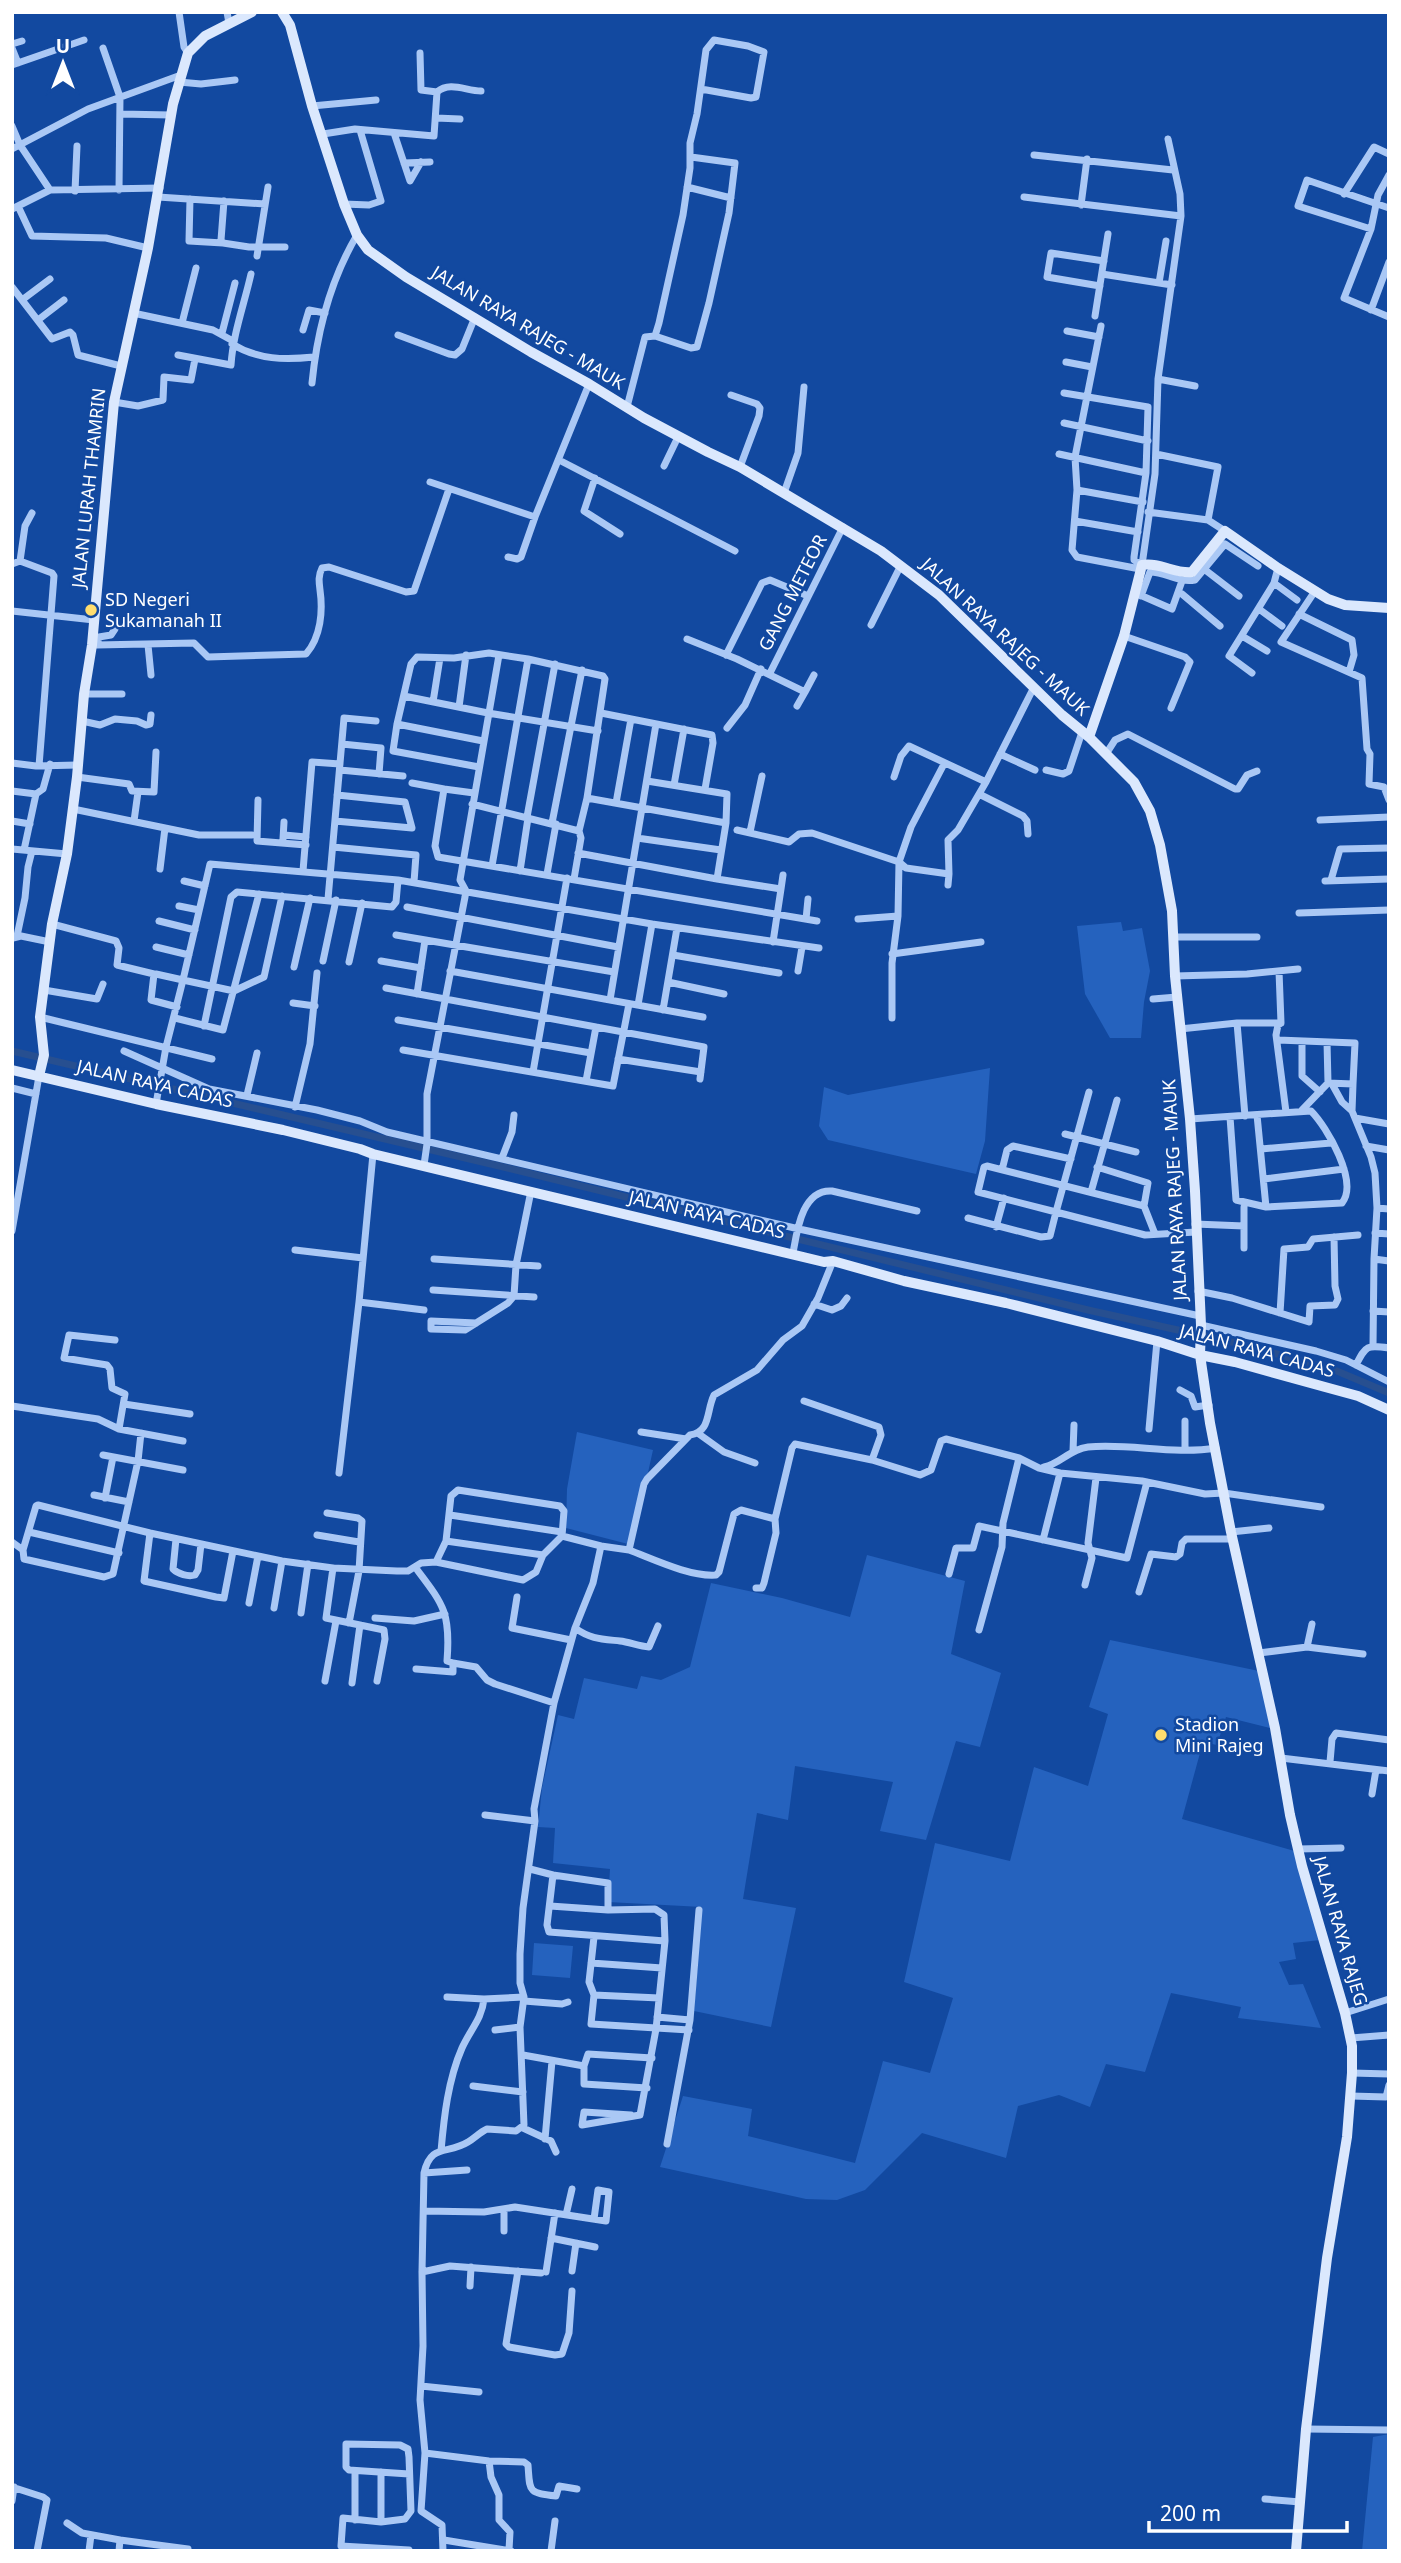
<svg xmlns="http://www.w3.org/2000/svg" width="1401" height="2563" font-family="'Noto Sans',sans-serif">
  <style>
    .green { fill: #2562be }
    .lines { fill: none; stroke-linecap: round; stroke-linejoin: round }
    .canal { stroke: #274f90; stroke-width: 7 }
    .street { stroke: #aac8f5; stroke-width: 7 }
    .secondary { stroke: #dbe8fd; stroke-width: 10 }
    .poi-dot { fill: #ffdd6e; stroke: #1249a0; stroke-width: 2.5 }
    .labels { text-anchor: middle; stroke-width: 5; stroke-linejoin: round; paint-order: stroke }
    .street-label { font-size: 18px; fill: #fff; stroke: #1249a0 }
    .poi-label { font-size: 18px; fill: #fff; stroke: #1249a0; text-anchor: start }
  </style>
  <rect width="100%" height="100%" fill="#1249a0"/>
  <path class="green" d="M1121 922 1123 931 1142 928 1150 971 1144 1002 1141 1038H1110L1085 994 1077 926Z
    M990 1068 985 1141 976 1174 828 1140 819 1126 824 1087 848 1095Z
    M577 1432 653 1450 632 1545 566 1528 567 1489Z
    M867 1555 965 1581 951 1654 1001 1673 980 1747 956 1741 926 1840 880 1831 893 1782 795 1766 788 1820 757 1813 743 1899 796 1908 771 2027 694 2011 702 1907 608 1902 610 1869 553 1863 555 1828 538 1827 542 1788 558 1715 574 1719 584 1678 637 1689 641 1676 661 1680 690 1667 711 1583 782 1598 850 1617Z
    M1110 1640 1259 1671 1270 1728 1226 1717 1217 1745 1203 1742 1182 1819 1298 1852 1320 1940 1293 1943 1296 1959 1279 1962 1289 1985 1303 1984 1321 2028 1238 2018 1241 2007 1171 1993 1145 2072 1106 2064 1090 2107 1059 2095 1018 2106 1006 2158 922 2133 865 2190 837 2200 806 2199 660 2167 683 2096 752 2109 748 2136 855 2163 883 2061 930 2073 953 1998 904 1982 935 1843 1010 1861 1034 1767 1088 1786 1108 1714 1089 1707Z
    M534 1943 573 1946 570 1978 532 1975Z
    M1389 2434V2551H1362L1373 2437Z"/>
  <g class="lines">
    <path class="canal" d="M12 1051 495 1165 1088 1310 1236 1343 1332 1369 1389 1393"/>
    <path class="street" d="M179 12 184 47 188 53
      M227 12 229 23
      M12 44 22 41
      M12 48 18 63
      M103 48 120 97 119 190
      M12 65 84 40
      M179 82 201 84 235 80
      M437 92C450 81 466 91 481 91
      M312 106 376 100
      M120 114 171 115
      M436 118 460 119
      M12 126 20 145 50 190
      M394 133 410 181 421 162
      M323 134 355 129 434 136 437 92 421 90 420 53
      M12 149 88 109 181 75
      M1034 155 1173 170
      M404 163 430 162
      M1389 175 1378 195 1371 229 1344 298 1389 317
      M687 187 731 198
      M75 191 77 146
      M1344 194 1374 147 1389 154
      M158 197 265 204
      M1024 197 1181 216
      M190 199 189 241 223 243
      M224 201 221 240 223 243 249 247H285
      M344 204 369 205 381 201 360 130
      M1081 205 1087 159
      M18 206 32 236 106 238 148 248
      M12 209 50 190 160 188
      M1371 229 1298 206 1307 180 1389 208
      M257 256 268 187
      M1102 274 1172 285
      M1159 283 1166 241
      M1100 286 1047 277 1051 253 1104 261
      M12 287 52 339 70 332 73 335 78 355 121 366
      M22 300 50 279
      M1371 310 1389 262
      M133 313 213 330 233 341
      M1095 316 1108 234
      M38 320 64 300
      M182 323 196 268
      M1101 326 1075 457 1077 490 1072 550 1077 557 1140 569
      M303 330 309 310 325 313
      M1067 331 1099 337
      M222 333 235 283
      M398 335 449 354 455 355 462 349 475 317
      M655 336 691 348 697 347 709 303 729 213 735 163 691 157
      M232 344C258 360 285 360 314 357
      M178 355 231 365C233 334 244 305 251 274
      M1066 362 1092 367
      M1158 379 1195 386
      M312 383C317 332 331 279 357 235
      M1064 393 1148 407 1146 473 1134 557V560L1142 565 1155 474 1158 379 1181 216 1180 194 1168 139
      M731 395 757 404 760 408 759 416 740 467
      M114 402 138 406 163 400 164 377 191 380 195 359
      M627 407 645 337 655 336 659 323 683 215 690 168V143L697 114 706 50 714 40 748 46 764 52 756 97 751 98 701 89
      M1064 423 1148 441
      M1059 454 1146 473
      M1156 454 1218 467 1208 520
      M559 460 735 551
      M664 466 678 437
      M595 478 584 511 620 534
      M430 482 535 517 589 384
      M1077 490 1143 502
      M784 493 798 453 804 387
      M1148 512 1208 520 1225 531
      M1075 521 1138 532
      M508 557 517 559 521 557 535 517
      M20 561 52 573 54 576 39 766
      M12 564 20 561 25 526 32 513
      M1204 569 1239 596
      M1274 583 1297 600
      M1315 591 1281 642 1362 678 1367 749 1370 754 1369 784 1384 787 1389 800
      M1182 594 1220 626
      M1140 595 1172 609 1182 581
      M1141 596 1150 572C1166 572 1178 583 1195 580L1225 544 1258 566
      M1259 609 1282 626
      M12 611 94 620
      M1299 614 1352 640 1354 655 1349 672
      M871 625 901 565
      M1124 636 1185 657 1190 662 1171 708
      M1242 636 1267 651
      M687 639 737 659 805 692 814 675
      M93 645H97L99 637 111 635 115 629
      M97 645 194 643 208 657 306 654C321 637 323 611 320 590 319 582 318 576 322 568L329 567 406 592 414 591 449 489
      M148 645 151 675
      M726 655 762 583 770 580 808 596
      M770 673 843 527
      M1252 673 1229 656 1274 583 1278 568
      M84 694H122
      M404 696 488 713 598 731
      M433 702 440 658
      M797 706 805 692
      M459 707 466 655
      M601 713 712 735 713 743 705 789
      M82 721 100 725 115 719 137 721 146 725 150 724 151 715
      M397 724 483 741
      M727 728 745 705 761 669
      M342 744 381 748 379 774
      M1000 754 1035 770
      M1106 754 1115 740 1128 734 1235 789H1238L1247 775 1257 771
      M12 763 36 766 77 765
      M479 767 393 751 397 724 411 664 417 657 454 658 489 653 528 659 603 676 605 679 587 798 726 823
      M340 770 403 776
      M1046 770 1063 774 1069 771 1082 732
      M77 777 129 784 132 791 154 792 156 752
      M894 777 901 756 909 746 986 782
      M647 781 727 794 726 823 717 879
      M412 783 444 789
      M674 785 684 729
      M12 791 36 794 43 789 50 764
      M474 793 444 789 435 846 438 857 817 921
      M979 794 1023 816 1027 821 1028 834
      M258 800 257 841 306 845
      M616 803 631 719
      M472 804 579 831 581 838 574 879
      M73 809 199 835H252
      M527 817 555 664
      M1320 820 1389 817
      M12 821 30 824
      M134 821 138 792
      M335 821 412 828 405 802 337 795
      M552 823 582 670
      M737 830 789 842 799 834 812 833 899 862 911 827 944 764
      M579 831 587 798
      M750 832 762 776
      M284 835 306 837
      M637 838 721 850
      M283 839 284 822
      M333 847 416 855 414 882
      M12 849 67 854
      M24 850 36 794
      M578 853 717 879 781 889 773 942
      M899 862 906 868 949 874 948 885
      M492 866 528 659
      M160 869 165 828
      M303 871 312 762 340 764
      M520 871 528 818
      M547 874 556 824
      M949 874 948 840 958 830 986 782 1034 687
      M1331 880 1340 849 1389 848
      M184 881 205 886
      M1325 881 1389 879
      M781 889 783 875
      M328 899 344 718 376 721
      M179 906 199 910
      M407 907 618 947
      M1299 913 1389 910
      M806 919 808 899
      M858 919 898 916
      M159 921 195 930
      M52 924 116 941 119 948 117 965 154 974 151 1000 177 1007
      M396 935 614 972
      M17 936 25 898 28 867 32 851
      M1174 937H1257
      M13 938 21 936 50 942
      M156 947 189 955
      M892 954 981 942
      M673 955 779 973
      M323 961 336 900
      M381 961 421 968
      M349 962 362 903
      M294 967 310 898
      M450 971 703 1017
      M798 971 802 947
      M1279 971 1281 1023 1278 1025 1276 1035 1286 1112
      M156 974 183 980 210 864 398 880
      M1175 976 1247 974 1298 969
      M668 982 724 994
      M386 988 704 1047 700 1079
      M44 990 97 999 103 984
      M417 994 425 940
      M1153 999 1177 997
      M610 1000 656 724
      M293 1003 315 1006
      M638 1005 652 924
      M663 1010 677 928
      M40 1017 212 1059
      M175 1018 223 1030 259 894
      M892 1018V963L898 916 899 862
      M398 1020 591 1053
      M204 1026 231 897 237 892 392 907 396 902 398 880 652 924 819 948
      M1180 1029 1237 1023
      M1278 1040 1355 1043 1353 1084
      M1302 1041V1076L1320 1092
      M403 1050 613 1086 629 1004
      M124 1051 209 1089 317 1110 360 1121 387 1132 799 1229 1200 1316
      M618 1059 701 1072
      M533 1072 567 878
      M586 1081 596 1027
      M1328 1083 1353 1084 1352 1111 1371 1157 1375 1173 1377 1208 1374 1259 1389 1261
      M1332 1084 1342 1102 1352 1111
      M12 1088 36 1094
      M1089 1092 1056 1212 1145 1235 1196 1232
      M247 1095 257 1053
      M156 1104 166 1047 183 980 234 991 264 977 282 896
      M295 1107 310 1044 317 973
      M1302 1110 1328 1083 1327 1042
      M1257 1115 1266 1207
      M1245 1116 1237 1023H1281
      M1355 1118 1389 1124
      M1190 1119 1311 1111C1327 1127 1359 1182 1342 1203L1266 1207 1236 1200 1230 1117
      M1065 1134 1136 1152
      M1366 1146 1389 1150
      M1261 1149 1331 1143
      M502 1158 512 1132 514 1115
      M424 1165 427 1144V1094L465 897 466 891 460 880 499 655
      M1097 1167 1148 1183 1144 1206
      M1002 1170 1007 1150 1013 1146 1071 1159
      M1264 1179 1344 1169
      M1091 1192 1117 1100
      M1377 1208 1389 1209
      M968 1218 1041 1237 1050 1236 1056 1212 978 1192 984 1167 987 1166 1144 1206 1155 1234
      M1195 1224 1244 1226V1207
      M1244 1226V1248
      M996 1227 1004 1198
      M12 1231 39 1076
      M1375 1233 1389 1234
      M295 1250 363 1258
      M793 1253C797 1231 802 1189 832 1191L917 1211
      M434 1259 538 1266
      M433 1290 534 1297
      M1198 1291 1232 1298 1309 1322 1310 1306 1335 1305 1338 1299 1335 1286 1334 1237
      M359 1302 424 1310
      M814 1304 832 1310 841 1306 847 1298
      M1373 1311 1389 1312
      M1280 1313 1284 1249 1308 1247 1313 1239 1358 1235
      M476 1323 431 1321V1329L465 1330 508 1303 514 1296 516 1265 531 1191
      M1201 1325 1316 1351 1346 1360 1389 1382
      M115 1340 69 1335 64 1358 107 1365 110 1369 112 1388 125 1394 119 1429
      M1373 1346 1374 1259
      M1356 1365C1366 1345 1367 1345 1389 1348
      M1180 1390 1191 1396 1195 1407 1209 1405
      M804 1401 879 1427 881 1435 872 1460
      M124 1404 190 1414
      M12 1406 98 1419 119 1429 183 1441
      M1185 1421V1450
      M1149 1429 1157 1341
      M641 1432 686 1439
      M699 1434 724 1452 755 1463
      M1073 1451 1074 1425
      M103 1455 183 1470
      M1044 1467C1060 1464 1070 1449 1088 1447 1130 1443 1173 1455 1216 1448
      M339 1473 359 1302 373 1154
      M94 1495 129 1502
      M105 1498 113 1457
      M327 1513 358 1518 362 1521 359 1571 349 1623
      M450 1515 562 1532
      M29 1532 119 1553
      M1231 1532 1269 1528
      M150 1533 144 1581 216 1597 224 1598 233 1551
      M317 1535 359 1542
      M176 1539 173 1569C178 1574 188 1577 195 1575L198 1570 201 1544
      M1043 1540 1060 1473
      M446 1541 543 1555 562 1536
      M12 1542 23 1550 24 1559 104 1577 113 1574 138 1461 141 1433
      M23 1550 36 1506 38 1505 150 1533 282 1561 333 1568 397 1571H408L421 1563 436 1562 523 1580 536 1572 543 1555
      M629 1550C653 1559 690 1577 716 1575L719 1572 734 1514 741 1510 775 1519 792 1448 795 1444 872 1460 920 1475 931 1470 941 1441 946 1439 1019 1458 1039 1468 1060 1473 1142 1481 1205 1494 1224 1493 1321 1507
      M436 1562 446 1541 451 1496 458 1490 560 1506 564 1511 562 1536 601 1546
      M415 1567C443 1604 451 1612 447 1661L453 1663V1672L416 1669
      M333 1568 326 1618 384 1630 385 1639 377 1681
      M949 1574 956 1548H973L979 1526 1127 1558 1147 1482
      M1085 1585 1092 1558 1088 1543 1096 1478
      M756 1588H762L764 1583 776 1533 775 1519
      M1139 1592 1151 1554 1176 1557 1180 1554 1182 1543 1186 1539H1233
      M517 1597 512 1628 571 1640
      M249 1603 258 1556
      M274 1608 282 1561
      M301 1613 308 1564
      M375 1618 414 1621 445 1614
      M575 1628C590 1639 602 1639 620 1641 629 1642 639 1646 649 1647L658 1626
      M979 1630 1002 1547 1003 1523 1019 1458
      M1307 1647 1312 1624
      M1259 1653 1307 1647 1363 1654
      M453 1663 476 1667 487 1680 495 1684 554 1703
      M325 1681 336 1621
      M352 1683 360 1625
      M1281 1758 1389 1771
      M1330 1762 1332 1739 1336 1733 1389 1740
      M1372 1794 1376 1770
      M485 1815 535 1821
      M1299 1849 1341 1848
      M530 1869 553 1875 547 1925 549 1932 665 1941
      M553 1875 608 1883V1910
      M550 1906 608 1910 655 1909 664 1915 665 1941 656 2029 640 2115 582 2125 584 2112 631 2115
      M594 1937 589 1982 594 1995 659 1998
      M591 1963 662 1968
      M594 1995 591 2024 689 2030
      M447 1997 484 1999 524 1997
      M524 2001 562 2004 568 2002
      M1345 2013 1389 1999
      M657 2017 690 2020
      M495 2030 520 2027
      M1351 2038 1389 2035
      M523 2055 584 2066
      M1352 2073 1389 2074
      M473 2086 523 2092
      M647 2088 584 2084V2066L588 2054 652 2058
      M1351 2096 1386 2097 1389 2085
      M523 2128 551 2141 556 2152
      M545 2139 552 2061
      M667 2144 690 2020 699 1910
      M441 2151C444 2117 448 2080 462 2048 470 2030 482 2019 484 1999
      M424 2173 467 2170
      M424 2211 484 2212 515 2207 606 2221 609 2192 598 2190 594 2219
      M566 2215 572 2189
      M504 2231V2210
      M551 2238 595 2247
      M518 2271 506 2344 509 2347 555 2355 562 2354 569 2333 572 2291
      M572 2271 576 2243
      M422 2272 450 2266 541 2273
      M546 2272 555 2213
      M470 2286 471 2267
      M421 2386 479 2392
      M1306 2429 1389 2430
      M425 2453 489 2461 524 2462 528 2465C530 2491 527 2493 556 2496L559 2486 577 2489
      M489 2461 491 2477 499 2495V2520L510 2532 509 2550
      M409 2474 349 2470 346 2467V2444L400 2445 408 2449 409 2457 411 2511 405 2519 381 2522 343 2518 341 2546 409 2550
      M12 2487 43 2497 47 2500 37 2551
      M1265 2499 1300 2502
      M12 2501 14 2487
      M355 2520V2471
      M381 2522V2472
      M67 2523 82 2533 120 2540 119 2551
      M120 2540 188 2549
      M444 2540 511 2551
      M89 2551 91 2535
      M443 2551 442 2525 421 2511 425 2453 420 2400 423 2346 422 2272 424 2173C431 2143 447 2155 468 2142 475 2138 480 2132 487 2129L516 2131 524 2125 520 2027 524 1997 520 1983V1954L523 1908 535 1821 534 1809 554 1703 575 1628 593 1583 601 1546 629 1550 644 1484 647 1479 690 1435C711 1432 706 1411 714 1395L757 1370 783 1340 802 1326 818 1298 833 1261
      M551 2551 555 2521"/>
    <path class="secondary" d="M282 12 290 25 312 106 344 204 357 235 368 250 406 277 531 352 589 384 644 418 708 452 740 467 881 551 939 595 1062 715 1089 737 1134 782 1150 811 1160 845 1172 911 1175 976 1190 1119 1195 1191 1201 1325 1200 1355 1210 1423 1231 1532 1275 1728 1290 1815 1302 1866 1345 2013 1352 2046V2073L1347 2137 1327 2258 1306 2429 1296 2551
      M1089 737 1124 636 1142 565C1160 562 1175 574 1192 572L1225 531 1278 568 1328 599 1345 605 1389 608
      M12 1070 156 1104 283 1130 360 1149 373 1154 824 1262 833 1261 904 1281 1006 1303 1157 1341 1200 1355 1235 1362 1325 1387 1358 1396 1389 1410
      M39 1076 44 1055 40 1017 52 924 67 854 77 777 84 694 92 645 114 402 148 248 173 104 188 53 205 36 252 12"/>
  </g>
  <g class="poi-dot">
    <circle cx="91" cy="610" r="7"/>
    <circle cx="1161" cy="1735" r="7"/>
  </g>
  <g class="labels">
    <g class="street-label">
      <text transform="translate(528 328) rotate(31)" y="6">JALAN RAYA RAJEG - MAUK</text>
      <text transform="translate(89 488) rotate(-84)" y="6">JALAN LURAH THAMRIN</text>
      <text transform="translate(793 593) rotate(-63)" y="6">GANG METEOR</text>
      <text transform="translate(1005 637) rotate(43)" y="6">JALAN RAYA RAJEG - MAUK</text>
      <text transform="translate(155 1084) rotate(13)" y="6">JALAN RAYA CADAS</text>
      <text transform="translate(1175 1190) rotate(-93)" y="6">JALAN RAYA RAJEG - MAUK</text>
      <text transform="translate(707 1215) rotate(13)" y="6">JALAN RAYA CADAS</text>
      <text transform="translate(1257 1351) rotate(15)" y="6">JALAN RAYA CADAS</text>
      <text transform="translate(1340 1931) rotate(74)" y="6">JALAN RAYA RAJEG</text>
    </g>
    <g class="poi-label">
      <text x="105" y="606">SD Negeri<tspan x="105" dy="21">Sukamanah II</tspan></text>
      <text x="1175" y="1731">Stadion<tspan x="1175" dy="21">Mini Rajeg</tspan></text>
    </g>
  </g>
  <rect width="1401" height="2563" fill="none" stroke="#ffffff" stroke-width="28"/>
  <g transform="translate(63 63)" stroke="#1249a0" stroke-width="5" paint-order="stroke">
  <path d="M0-5L12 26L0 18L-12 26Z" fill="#ffffff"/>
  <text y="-10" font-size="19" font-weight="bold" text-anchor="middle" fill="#ffffff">U</text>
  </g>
  <path d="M1149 2521v10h198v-10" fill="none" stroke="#ffffff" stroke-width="3.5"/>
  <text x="1160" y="2521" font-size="21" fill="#ffffff" stroke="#1249a0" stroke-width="5" paint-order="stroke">200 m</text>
</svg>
